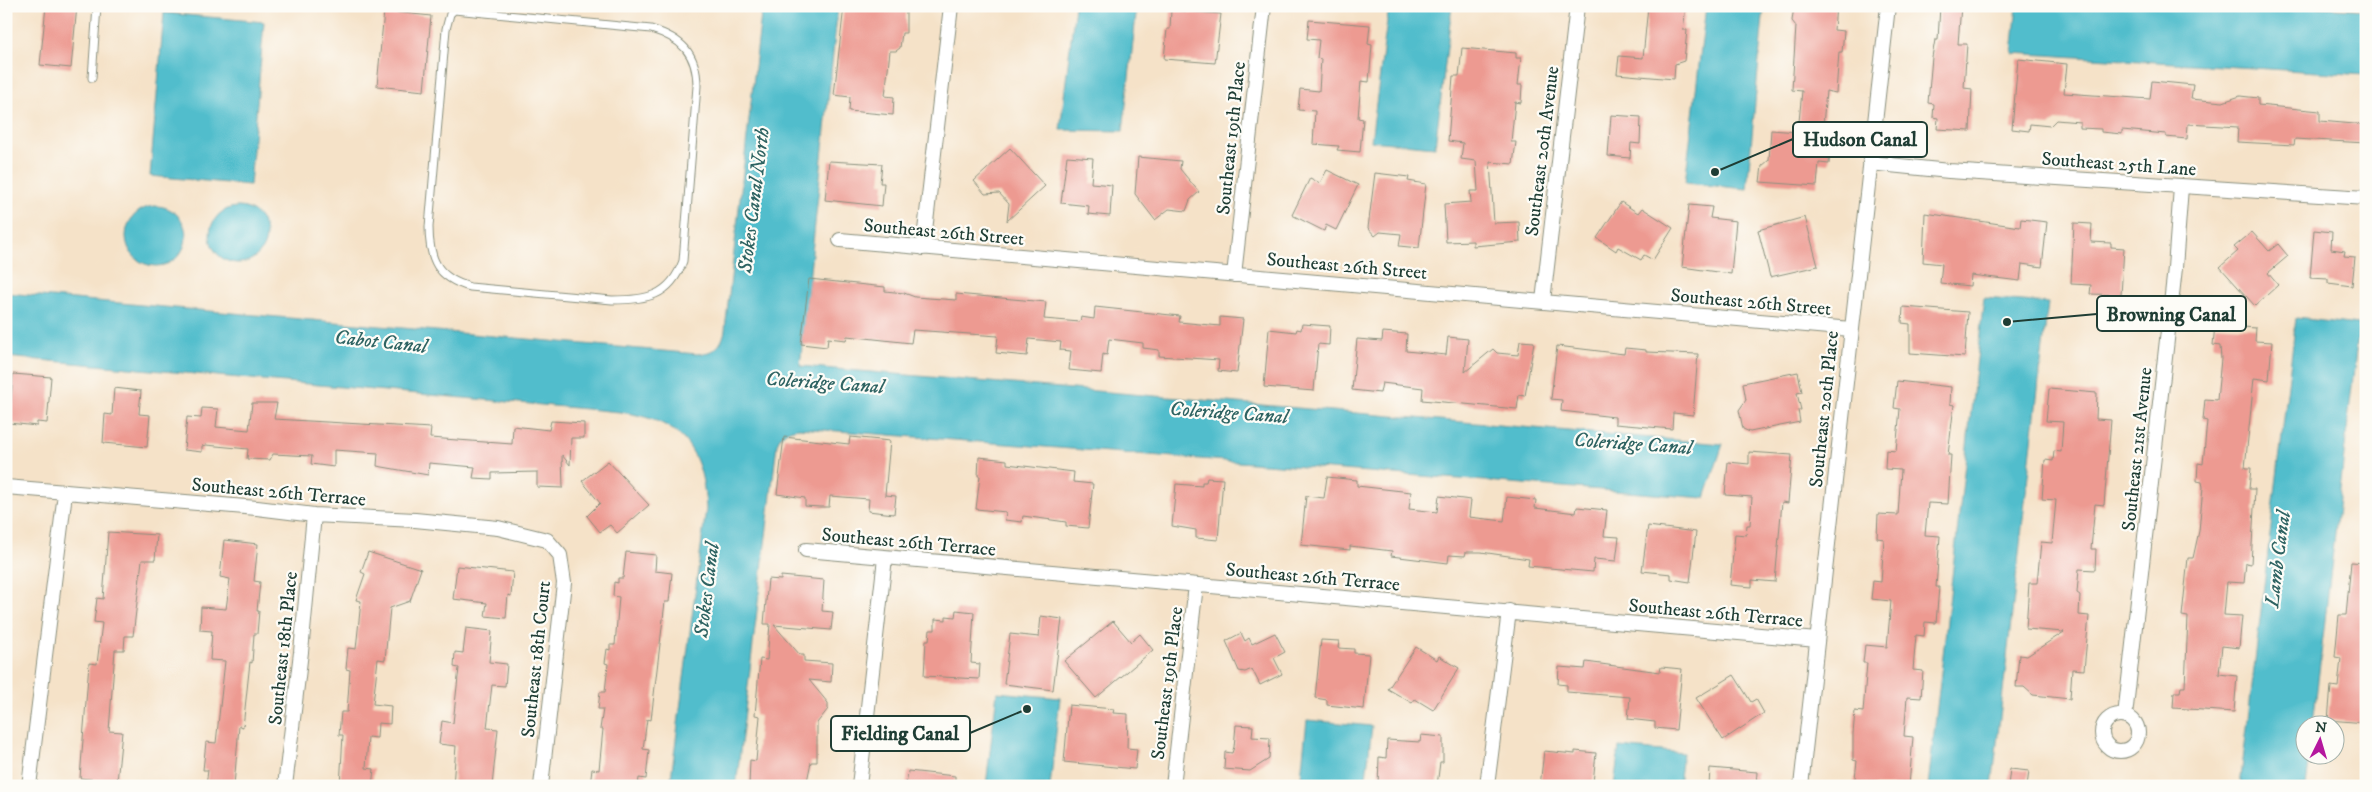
<svg xmlns="http://www.w3.org/2000/svg" width="2372" height="792" font-family="'IM FELL DW Pica',serif">
  <style>
    .water { fill: #51bdcc; stroke: #387d80 }
    .building { fill: #ed9a91 }
    .lines { fill: none; stroke-linecap: round; stroke-linejoin: round }
    .service-casing { stroke: #8a907e; stroke-width: 9 }
    .minor-casing { stroke: #8a907e; stroke-width: 16 }
    .service { stroke: #fff; stroke-width: 7 }
    .minor { stroke: #fff; stroke-width: 14 }
    .labels { text-anchor: middle; stroke-width: 4.5; stroke-linejoin: round; paint-order: stroke }
    .street-label { font-size: 19px; fill: #1f3d34; stroke: #fdfcf7 }
    .water-label { font-size: 20px; font-style: italic; fill: #2e6362; stroke: #fdfcf7 }
    .leader { fill: none; stroke: #1f3d34; stroke-width: 2 }
    .callout-dot { fill: #1f3d34; stroke: #fdfcf7; stroke-width: 2 }
    .callout { fill: #fdfcf7; stroke: #1f3d34; stroke-width: 2 }
    .callout-label { font-size: 20px; text-anchor: middle; font-weight: bold; fill: #1f3d34 }
  </style>
  <rect width="100%" height="100%" fill="#fdfcf7"/>
  <filter id="ink" filterUnits="userSpaceOnUse"><feTurbulence type="fractalNoise" baseFrequency=".02" numOctaves="2"/><feDisplacementMap in="SourceGraphic" scale="10" xChannelSelector="R" yChannelSelector="G"/><feConvolveMatrix kernelMatrix="1 2 1 2 8 2 1 2 1" color-interpolation-filters="sRGB"/></filter>
  <filter id="wash" filterUnits="userSpaceOnUse"><feTurbulence type="fractalNoise" baseFrequency=".0096" numOctaves="4" result="noise"/><feDisplacementMap in="SourceGraphic" scale="20" xChannelSelector="R" yChannelSelector="G"/><feGaussianBlur stdDeviation="1.12" result="paint"/><feColorMatrix in="noise" values="0 0 0 0 0 0 0 0 0 0 0 0 0 0 0 0 0 1.4 0 .05"/><feComposite in="paint" operator="in"/></filter>
  <g filter="url(#wash)">
    <rect width="100%" height="100%" fill="#f5e2c8"/>
    <path class="water" d="M762 6H838L800 366 1723 444 1705 498 799 428C788 429 781 433 777 444L736 786H670L706 509C703 448 681 420 620 412L6 357V293L697 354C713 353 722 347 725 330Z
      M1075 6H1137L1123 131 1060 130Z
      M1389 6H1452L1435 147 1371 141Z
      M1706 6H1764L1747 189 1685 183Z
      M2017 6H2305L2366 10V75L2012 53Z
      M164 13 264 22 250 185 150 176Z
      M126 236a30 30 0 1 1 60 0a30 30 0 1 1-60 0Z
      M210 235a28 28 0 1 1 56 0a28 28 0 1 1-56 0Z
      M1984 298 2048 303 1992 786H1928Z
      M2296 318 2359 325 2313 724H2304V754L2310 755 2306 786H2240Z
      M997 692 1060 698 1050 786H986Z
      M1307 720 1372 726 1365 786H1300Z
      M1619 747 1683 753 1679 786H1614Z"/>
    <g id="blocks">
      <path class="building" d="M46 6H77L71 68 40 65Z
        M844 6H906V33H902L900 48 896 51H890L885 96 894 97 893 115 849 111 850 97 834 95Z
        M1648 6H1686L1683 30H1687L1684 61 1675 64 1674 79 1617 74 1619 56 1643 58Z
        M1794 6H1836L1834 30 1844 31 1842 52H1839L1836 93 1826 91 1822 137 1831 138 1829 164 1819 163 1817 186 1760 182 1762 166 1769 160 1771 130 1798 132 1802 91 1792 90 1796 26 1792 21Z
        M1940 6H1961L1958 44H1967L1964 88 1972 89 1970 131 1937 129 1938 118 1933 117 1934 104 1928 103 1932 57 1935 40H1938Z
        M1171 10 1221 14 1215 63 1164 59 1167 29H1170Z
        M384 11 431 16 424 91 377 86Z
        M1309 20 1370 25 1368 44 1372 45 1369 82 1361 81 1358 118 1363 119 1360 152 1337 150 1339 146 1313 144 1315 111 1298 110 1300 89 1319 91 1321 59 1317 58 1319 40 1307 39Z
        M1462 48 1516 53V58H1521L1518 85H1522L1521 103 1515 102 1511 142H1516L1513 164 1490 162 1494 223 1519 222 1520 242 1473 246V241L1446 242 1444 204 1471 202 1470 191H1478L1476 161 1461 159 1463 143 1448 141 1453 76H1459Z
        M2018 59 2067 64 2064 93 2150 99 2152 81 2193 85 2191 99 2223 102 2240 96 2258 98V105L2320 111V121L2366 125V143L2295 139 2294 145 2237 142 2238 127 2188 124 2187 139 2166 137V134L2122 130V134L2101 132V129L2080 128V122L2056 120 2050 126 2030 124 2029 131 2012 129Z
        M1611 115 1641 117 1640 144 1631 143 1630 158 1608 156Z
        M1010 148 1045 186 1007 221 1009 204 999 193 985 194 974 181Z
        M1067 156 1093 158 1091 183 1112 185 1110 216 1088 214 1089 206 1061 203Z
        M1138 157 1181 161 1180 169 1199 192 1190 200 1186 211 1169 209 1155 220 1135 194Z
        M829 161 882 164 880 183H884L882 206 825 200Z
        M1327 170 1358 185 1336 230 1326 225 1324 231 1292 215 1310 178 1320 183Z
        M1375 173 1409 177 1408 181 1426 184 1419 248 1399 246 1401 234 1380 232 1375 236 1368 228Z
        M1621 202 1638 213 1642 208 1673 228 1653 260 1644 255 1641 260 1618 247 1616 251 1597 238Z
        M1689 205 1712 207 1710 218 1736 221 1731 274 1682 267Z
        M1925 213 2020 227 2021 219 2047 222 2042 267 2022 264 2020 281 1971 275 1970 286 1940 283 1942 264 1923 262Z
        M1805 217 1818 266 1770 277 1758 230Z
        M2074 223 2092 224 2091 242 2111 243V247L2124 248 2121 295 2090 294 2091 285 2071 284Z
        M2314 230 2332 232 2331 249 2345 251 2344 256 2355 257 2352 286 2328 283V279L2310 278Z
        M2252 232 2269 251 2278 244 2288 256 2268 273 2278 285 2255 306 2220 267 2238 251 2234 247Z
        M809 279 885 287V291L904 293 915 297 956 300V294L1046 302 1044 319 1080 322 1081 317 1094 319 1095 307 1180 316 1179 322 1220 326V317L1243 319 1237 373 1218 371 1219 360 1159 356V350L1143 348V343L1109 339 1107 355 1103 354 1101 373 1069 370 1071 351 1060 350 1061 342 1029 339 1027 356 996 353 998 336 913 330 911 343 847 336 846 340 828 338 827 347 801 344Z
        M1903 307 1968 312 1965 357 1910 353V324L1902 323Z
        M1302 324 1330 326 1329 345 1318 344 1314 391 1264 387 1269 329 1296 332 1297 329 1301 330Z
        M2215 325 2256 328 2255 341 2272 342 2269 380 2254 378 2245 468H2251L2249 489H2255L2251 564 2246 563 2244 583 2227 582 2224 615 2242 616 2239 648 2222 646 2219 674 2237 676 2234 712 2173 708 2174 692H2180L2181 687H2185L2188 617 2182 616 2188 558H2193L2199 531 2203 487 2202 482 2197 481 2198 463 2203 464 2207 421 2203 420 2205 399 2217 400 2221 359 2220 346 2213 345Z
        M1383 332 1407 334 1406 351 1446 355 1448 337 1468 339 1465 372 1493 349 1497 353 1518 355 1520 341 1534 342 1525 396 1519 395 1517 409 1422 400 1423 388 1382 383 1380 393 1352 390 1357 339 1382 341Z
        M1557 346 1624 354 1625 348 1646 350V352L1698 354 1693 415 1673 413 1672 429 1615 424V417L1561 411 1562 400 1551 399Z
        M1798 372 1802 392 1797 393 1801 410H1798L1800 422 1750 432 1743 429 1739 410 1746 400 1743 383Z
        M13 374 51 377 47 423 37 422V426L9 423Z
        M1897 381 1951 387 1950 404 1954 405 1948 455H1951L1948 504 1928 503 1925 535 1940 536 1936 587H1939L1936 623 1925 622 1924 636 1916 635 1913 670 1923 671 1921 698 1907 697 1904 736 1913 737 1909 786H1854L1857 761 1853 760V734L1855 711 1863 712 1867 663H1863L1865 645 1887 647 1891 601 1871 599 1873 581 1881 582 1884 539 1877 538 1878 514 1898 515 1901 470 1885 469 1886 450 1896 451 1900 409 1894 408Z
        M114 388 141 391 139 414 150 415 147 447 103 443 105 414 112 415Z
        M2049 389 2097 393 2096 419 2111 420 2104 505 2095 504 2091 549H2096L2095 570 2079 569 2077 593 2080 595 2079 615 2089 616 2084 670 2072 669 2070 699 2033 695 2024 687H2016L2019 655 2027 656 2064 632 2026 629 2029 583H2037L2041 542 2052 543 2056 500 2042 499 2045 460 2053 461 2054 451 2061 452 2063 422 2046 421Z
        M252 403H277L274 419 431 428 430 438 512 444 513 426 549 430 551 421 584 423V438H571L570 465 562 455 563 488 537 487V472L492 473V479L473 478 475 467 429 463 428 475 377 466 378 453 334 450V467L311 464 312 456 273 454 270 460 247 459 248 449 206 445 202 446V452L184 450 187 417 201 418 202 408 218 409 216 427 249 430Z
        M784 437 849 444 850 437 890 441 885 495 896 496 894 514 868 511 869 499 830 496 829 507H820L805 506V498L777 494Z
        M1749 452 1792 455 1788 503 1782 502 1775 582 1752 580V587L1730 585 1735 534 1746 535 1747 525H1750L1752 497 1725 495 1728 462 1749 464Z
        M979 457 1007 460V464L1074 472 1073 482 1093 484 1088 528 1066 526V522L1023 516 1022 522 1005 520 1006 512 976 509 980 476H978Z
        M608 461 649 505 617 533 610 525 600 532 587 516 600 503 582 481Z
        M1327 477 1357 480V486L1411 492 1409 509 1437 512 1439 496 1471 500 1469 517 1504 521 1507 497 1536 500 1535 508 1576 513 1577 507 1607 510 1604 536 1619 537 1616 561 1594 559 1593 572 1528 566 1529 559 1481 552H1466L1465 556 1449 555 1448 563 1391 556 1392 551 1350 546V550L1301 545 1306 496 1324 498Z
        M1207 478 1223 479 1218 540 1196 538V530L1172 526 1176 484 1202 486V482H1206Z
        M1648 526 1696 532 1690 582 1671 579V574L1642 571Z
        M108 532 157 535 155 560H142L133 636H125L124 650H115L109 731 122 732 117 782 80 778 89 663 97 664 102 623 94 622 97 598 103 599Z
        M224 540 258 544 254 581 260 582 257 611H259L257 634H254L252 663 250 662 243 727 239 726 234 786H206L208 770H203L206 742 216 743 225 661 210 660 212 631 200 630 201 607 226 609 230 579 220 577Z
        M368 552 421 569 410 601 390 608 385 660 378 659 373 704 391 706 390 724 378 723 377 738 368 737 366 768 374 769 372 786H340L343 735H339L341 712H347L350 670 346 669 348 648 356 649 361 601 356 600 365 574 361 572Z
        M626 552 656 555 655 571 672 573 669 602H665L651 720 647 719 643 749 649 750 646 779 639 778 638 786H590L592 769 599 770 603 729H600L603 709H598L600 692H605L608 664 605 663 607 649 610 650V645H615L619 597 613 596 614 582 618 583V578H623Z
        M2351 562 2366 563V723L2328 720 2331 686 2338 687 2341 658 2335 657 2339 615H2346Z
        M457 566 513 572 511 596 508 595 506 618 485 616 487 603 453 599Z
        M781 576 824 580 822 611 833 612 831 630 774 625 800 655H804V661L832 663 831 682 809 680 828 703V709L817 723V762H811L806 786H749L750 760 756 761 760 716 755 715 760 659 767 660 770 624H764L768 579 781 580Z
        M956 610 974 612 971 663 980 664 979 679 924 676 926 640H929L930 630H935V619L946 620V616L955 617Z
        M1041 616 1062 619 1053 690 1004 684 1010 634 1039 637Z
        M1113 621 1131 642 1140 634 1153 650 1096 698 1064 661Z
        M466 628 492 631 489 662 507 664 505 686 492 685 487 728 498 729 492 786H453L456 746 439 744 442 721 453 723 459 668 454 667 455 652 463 653Z
        M1241 633 1245 641 1249 638 1252 644 1275 633 1285 652 1274 658 1282 674 1260 685 1252 669 1245 672 1239 671 1226 641Z
        M1321 640 1339 641 1338 648 1354 649V653L1369 654 1364 709 1327 705V700L1315 698Z
        M1416 647 1437 660 1439 656 1459 668 1433 710 1415 699 1412 703 1388 689Z
        M1586 662 1660 672 1661 667 1682 669 1676 730 1655 728V722L1628 719 1630 697 1567 692V685L1558 684 1559 667 1585 669Z
        M1734 675 1751 702 1756 699 1764 713 1723 740 1696 698Z
        M1069 705 1114 709 1113 713 1128 714 1127 748 1137 749 1135 769 1064 762Z
        M1236 725 1253 726 1252 737 1270 738 1269 759 1250 771 1224 769 1225 752 1232 753 1234 747Z
        M1421 735 1443 737V762H1440L1437 786H1378L1379 757 1386 758 1387 740 1420 742Z
        M1544 751 1575 754V751L1596 753 1593 783H1586V786H1540Z
        M1710 768 1757 772 1756 786H1709Z
        M2010 769 2029 771 2027 786H2008Z
        M908 771 955 776V786H906Z"/>
    </g>
  </g>
  <g filter="url(#ink)">
    <use href="#blocks" fill-opacity="0" stroke="#8a907e" stroke-width="1"/>
    <g class="lines">
      <g class="service-casing">
        <path id="service" d="M454 10 651 29C681 38 697 53 697 86L683 261C670 297 646 300 612 300L470 287C438 278 429 260 429 227L446 29 450 14Z
          M92 78 97 6"/>
      </g>
      <g class="minor-casing">
        <path id="minor" d="M1870 163 1949 171 2366 198
          M840 240 1851 329
          M923 248 951 6
          M1234 275 1264 6
          M1543 301 1577 6
          M6 487 257 508 314 515 415 520 498 528 547 540 560 555 564 583 541 786
          M806 550 1817 640
          M2102 733a18 18 0 1 1 36 0a18 18 0 1 1-36 0Z
          M2125 716 2175 268 2181 187
          M29 786 65 493
          M285 786 301 652 314 515
          M859 786 885 558
          M1173 786 1196 585
          M1487 786 1509 611
          M1801 786 1888 6"/>
      </g>
      <use href="#service" class="service"/>
      <use href="#minor" class="minor"/>
    </g>
  </g>
  <g class="labels">
    <g class="street-label">
      <text transform="translate(1230 138) rotate(-84)" y="7">Southeast 19th Place</text>
      <text transform="translate(1541 151) rotate(-83)" y="7">Southeast 20th Avenue</text>
      <text transform="translate(2119 163) rotate(4)" y="7">Southeast 25th Lane</text>
      <text transform="translate(944 231) rotate(5)" y="7">Southeast 26th Street</text>
      <text transform="translate(1347 265) rotate(5)" y="7">Southeast 26th Street</text>
      <text transform="translate(1751 301) rotate(5)" y="7">Southeast 26th Street</text>
      <text transform="translate(1823 409) rotate(-84)" y="7">Southeast 20th Place</text>
      <text transform="translate(2136 449) rotate(-84)" y="7">Southeast 21st Avenue</text>
      <text transform="translate(279 491) rotate(5)" y="7">Southeast 26th Terrace</text>
      <text transform="translate(909 541) rotate(5)" y="7">Southeast 26th Terrace</text>
      <text transform="translate(1313 576) rotate(5)" y="7">Southeast 26th Terrace</text>
      <text transform="translate(1716 612) rotate(5)" y="7">Southeast 26th Terrace</text>
      <text transform="translate(282 648) rotate(-84)" y="7">Southeast 18th Place</text>
      <text transform="translate(535 659) rotate(-84)" y="7">Southeast 18th Court</text>
      <text transform="translate(1166 683) rotate(-83)" y="7">Southeast 19th Place</text>
    </g>
    <g class="water-label">
      <text transform="translate(753 200) rotate(-83)" y="7">Stokes Canal North</text>
      <text transform="translate(381 341) rotate(6)" y="7">Cabot Canal</text>
      <text transform="translate(825 382) rotate(4)" y="7">Coleridge Canal</text>
      <text transform="translate(1229 412) rotate(4)" y="7">Coleridge Canal</text>
      <text transform="translate(1633 443) rotate(4)" y="7">Coleridge Canal</text>
      <text transform="translate(2277 559) rotate(-83)" y="7">Lamb Canal</text>
      <text transform="translate(706 590) rotate(-83)" y="7">Stokes Canal</text>
    </g>
  </g>
  <path class="leader" d="M1715 172L1793 139M2007 322L2097 314M1027 709L970 733"/>
  <g class="callout-dot">
    <circle cx="1715" cy="172" r="5"/>
    <circle cx="2007" cy="322" r="5"/>
    <circle cx="1027" cy="709" r="5"/>
  </g>
  <g class="callout">
    <rect x="1793" y="122" width="134" height="35" rx="5"/>
    <rect x="2097" y="296" width="149" height="35" rx="5"/>
    <rect x="831" y="716" width="139" height="35" rx="5"/>
  </g>
  <g class="callout-label">
    <text x="1860" y="146">Hudson Canal</text>
    <text x="2171" y="321">Browning Canal</text>
    <text x="900" y="740">Fielding Canal</text>
  </g>
  <rect width="2372" height="792" fill="none" stroke="#fdfcf7" stroke-width="25"/>
  <g transform="translate(2320 740) rotate(5)"><circle r="24" fill="#fdfcf7" stroke="#a4b0a9"/>
  <path d="M0-4L9 19L0 12L-9 19Z" fill="#b5179e"/>
  <text y="-8" font-size="14" font-weight="bold" text-anchor="middle" fill="#1f3d34">N</text>
  </g>
</svg>
